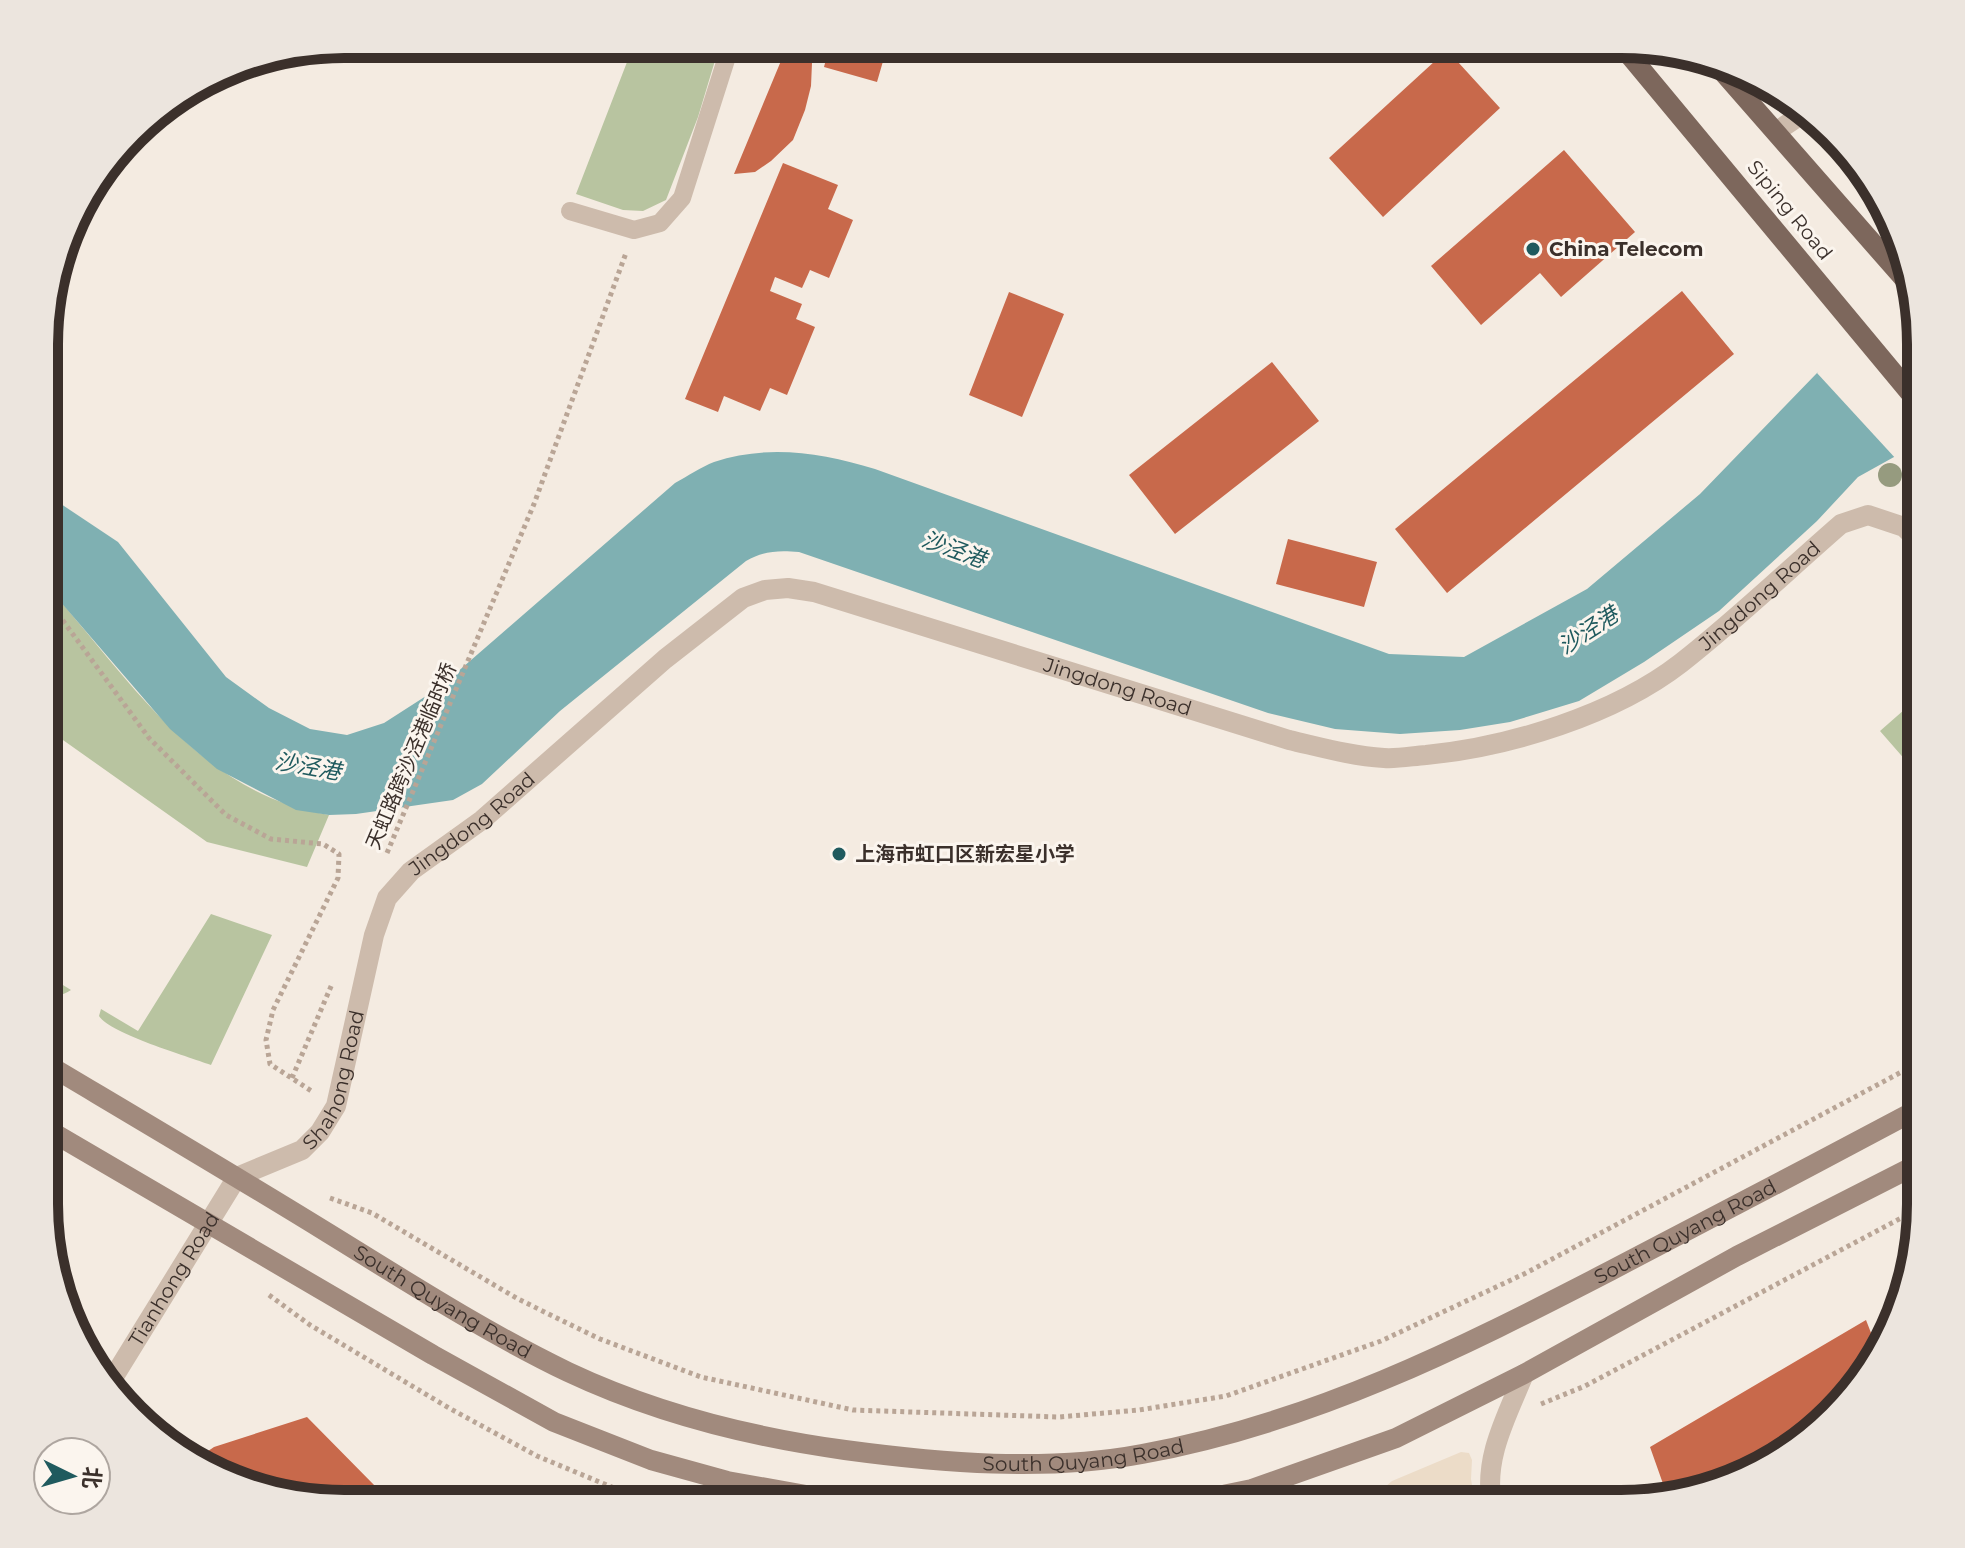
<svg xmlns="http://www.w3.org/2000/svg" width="1965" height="1548" font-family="Montserrat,'Noto Sans SC',sans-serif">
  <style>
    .green { fill: #b8c4a0 }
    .plaza { fill: #ecdcc8 }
    .water { fill: #7fb0b2 }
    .pier { fill: #f4ebe1 }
    .building { fill: #c8694b }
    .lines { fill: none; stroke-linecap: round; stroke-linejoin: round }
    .path { stroke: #b9a596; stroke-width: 5; stroke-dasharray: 4 4; stroke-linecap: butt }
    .service { stroke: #cdbbac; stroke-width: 18 }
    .minor { stroke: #cdbbac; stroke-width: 20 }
    .secondary { stroke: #a18a7d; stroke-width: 20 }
    .primary { stroke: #7d675c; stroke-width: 20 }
    .tree { fill: #969b7f }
    .poi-dot { fill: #1f5a5e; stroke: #fbf5ee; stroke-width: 3 }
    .labels { text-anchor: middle; stroke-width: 6; stroke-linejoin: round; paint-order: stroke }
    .street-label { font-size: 20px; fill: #3b302b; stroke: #fbf5ee }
    .poi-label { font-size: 20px; font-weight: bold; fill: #3b302b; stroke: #fbf5ee; text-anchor: start }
    .water-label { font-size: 22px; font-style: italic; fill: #1f5a5e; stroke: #fbf5ee }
    .rim { fill: none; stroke: #3b302b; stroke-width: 10 }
  </style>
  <rect width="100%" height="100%" fill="#f4ebe1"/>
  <path class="green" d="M634 44H720L698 117 666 200 643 211 623 210 576 194Z
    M46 585C129 677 197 793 329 815L307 867 207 842 46 728Z
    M1921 695V778L1880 731Z
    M211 914 272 935 211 1065C187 1056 111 1034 99 1016L101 1009 138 1031Z
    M45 974 71 990C61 997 55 996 45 989Z"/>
  <path class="plaza" d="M1461 1452 1469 1453 1472 1460 1471 1479 1475 1504H1442L1385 1495V1487L1392 1481Z"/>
  <path class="water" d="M1909 318 1921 344V442L1858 477 1817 521 1719 611 1644 662 1579 701 1510 722 1460 730 1400 734 1335 729 1268 713 799 552C778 550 764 551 746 561L560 711 482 784 453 800 356 814 329 815 296 810 217 769 170 729 46 585V494L118 542 226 677 269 708 310 729 347 735 384 723 440 687 675 483C688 476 701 467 714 462 768 444 822 453 875 469L1389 654 1464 657 1587 589 1700 494 1817 373Z"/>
  <path class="pier" d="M1914 313 1921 344V446L1897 460 1817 373 1834 358Z"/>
  <path class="building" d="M788 44H802L812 63 811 86 805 110 793 140 771 161 755 172 734 174Z
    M830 44H888L877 82 824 67Z
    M1447 50 1500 108 1383 217 1329 158Z
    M1564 150 1635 232 1561 297 1540 273 1481 325 1431 266Z
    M783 163 838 185 828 209 853 220 829 278 810 270 802 288 775 277 770 291 802 304 796 319 815 327 787 395 770 388 760 411 724 396 718 412 685 399Z
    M1682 291 1734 354 1447 593 1395 529Z
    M1009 292 1064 314 1022 417 969 395Z
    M1272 362 1319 421 1175 534 1129 475Z
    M1288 539 1377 562 1364 607 1276 584Z
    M1866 1320 1878 1351 1846 1402 1761 1463 1721 1484 1667 1495 1650 1447Z
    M307 1417 377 1488 345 1503H325L229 1481 195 1460 214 1447Z"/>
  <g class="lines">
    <path class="path" d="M46 603 61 618 149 738 226 815 271 839 323 844 339 854 338 878 273 1010 266 1040 270 1064 313 1092
      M387 853 534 504 626 253
      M292 1078 332 984
      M330 1198 372 1213 518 1299 600 1339 701 1377 853 1410 1059 1417 1139 1410 1226 1396 1381 1341 1526 1273 1920 1062
      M269 1295 310 1325 449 1408 537 1456 614 1488 672 1504
      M1541 1404 1585 1386 1920 1208"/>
    <path class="service" d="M570 211 634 230 660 223 682 198 731 44"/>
    <g class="minor">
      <path d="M1777 131 1807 111"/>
      <path id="s1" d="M110 1383 237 1177 302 1150 320 1132 336 1106 374 935 387 898 411 871 482 820 665 659 743 598 765 590 788 588 814 592 1289 740C1320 747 1351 756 1384 758 1398 759 1412 756 1426 755 1509 747 1614 715 1681 663 1736 620 1788 570 1841 524L1868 515 1904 527 1921 544"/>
      <path d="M1246 1493 1252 1489 1319 1504"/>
      <path d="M1492 1504C1483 1458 1507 1416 1524 1374"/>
    </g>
    <g class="secondary">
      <path id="s2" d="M45 1063C139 1119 234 1175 328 1233 406 1281 485 1332 568 1372 655 1413 750 1437 845 1450 941 1463 1046 1472 1142 1454 1312 1423 1459 1349 1610 1271 1714 1217 1817 1163 1920 1108"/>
      <path d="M45 1128 433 1355 554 1422 651 1460 727 1481 856 1504"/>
      <path d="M1179 1504 1252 1489 1396 1438 1524 1374 1737 1256 1920 1163"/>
    </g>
    <path class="primary" d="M1621 45 1921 406
      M1714 62 1906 281"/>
  </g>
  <circle class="tree" cx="1890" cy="475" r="12"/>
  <g class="poi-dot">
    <circle cx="1533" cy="249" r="8"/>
    <circle cx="839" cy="854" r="8"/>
  </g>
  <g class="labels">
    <g class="street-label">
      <text transform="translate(1790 210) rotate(51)" y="7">Siping Road</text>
      <text dy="7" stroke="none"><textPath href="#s1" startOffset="2136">Jingdong Road</textPath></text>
      <text dy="7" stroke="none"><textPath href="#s1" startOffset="1440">Jingdong Road</textPath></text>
      <text transform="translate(411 756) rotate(-67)" y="7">天虹路跨沙泾港临时桥</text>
      <text dy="7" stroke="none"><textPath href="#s1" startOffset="696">Jingdong Road</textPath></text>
      <text dy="7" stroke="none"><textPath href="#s1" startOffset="392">Shahong Road</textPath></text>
      <text dy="7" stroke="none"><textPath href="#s2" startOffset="1784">South Quyang Road</textPath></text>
      <text dy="7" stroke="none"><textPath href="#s1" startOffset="122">Tianhong Road</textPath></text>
      <text dy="7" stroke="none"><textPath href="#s2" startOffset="464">South Quyang Road</textPath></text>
      <text dy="7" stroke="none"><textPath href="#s2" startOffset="1136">South Quyang Road</textPath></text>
    </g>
    <g class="poi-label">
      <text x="1549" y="256">China Telecom</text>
      <text x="855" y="861">上海市虹口区新宏星小学</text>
    </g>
    <g class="water-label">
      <text transform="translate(954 549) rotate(20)" y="8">沙泾港</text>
      <text transform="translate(1588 630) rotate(-33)" y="8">沙泾港</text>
      <text transform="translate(308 766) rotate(10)" y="8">沙泾港</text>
    </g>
  </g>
  <path d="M0 0H1965V1548H0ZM344 58H1621A286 286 0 0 1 1907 344V1204A286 286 0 0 1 1621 1490H344A286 286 0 0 1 58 1204V344A286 286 0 0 1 344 58Z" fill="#ece5de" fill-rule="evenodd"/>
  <path class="rim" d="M344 58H1621A286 286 0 0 1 1907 344V1204A286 286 0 0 1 1621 1490H344A286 286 0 0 1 58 1204V344A286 286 0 0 1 344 58Z"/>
  <g transform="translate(72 1476) rotate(95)"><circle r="38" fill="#fbf5ee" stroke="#aea6a0" stroke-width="2"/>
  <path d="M0-6L14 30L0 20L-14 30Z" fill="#1f5a5e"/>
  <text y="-12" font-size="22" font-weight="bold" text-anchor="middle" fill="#3b302b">北</text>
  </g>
</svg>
